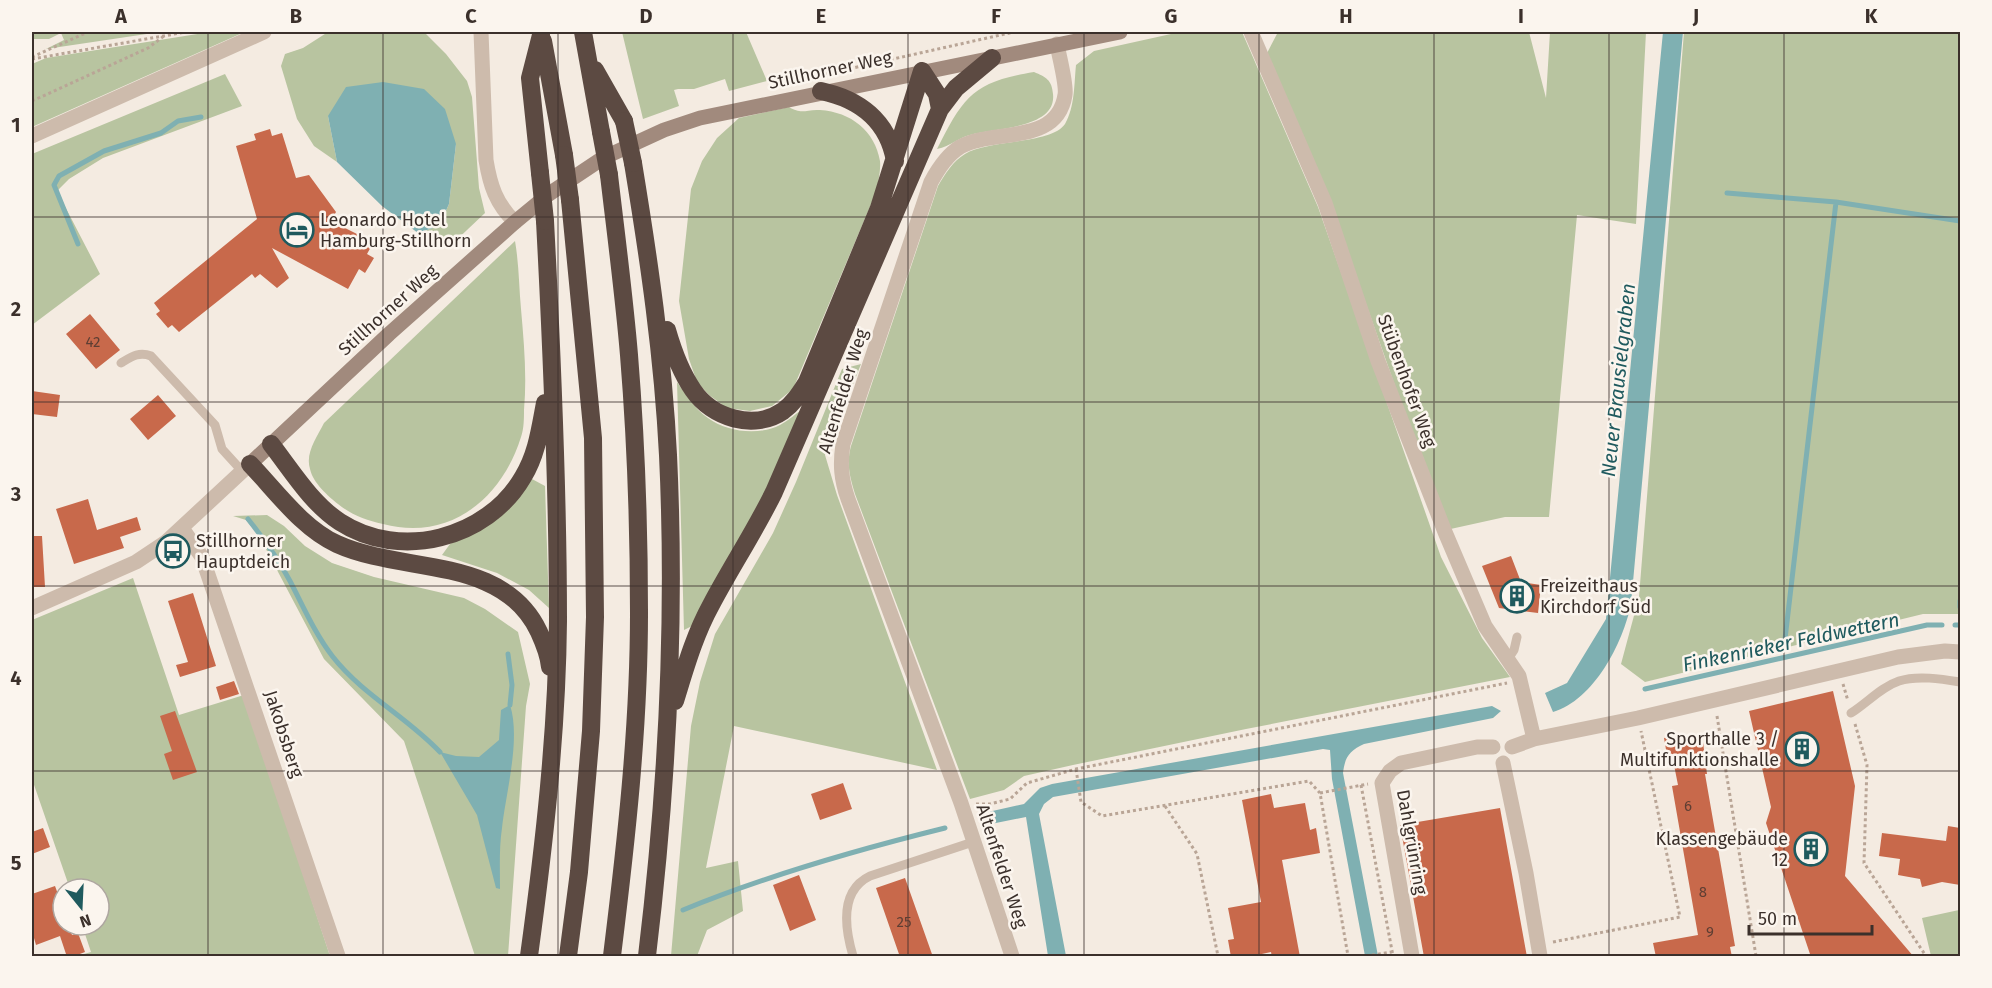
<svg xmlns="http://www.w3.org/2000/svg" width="1992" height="988" font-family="'Fira Sans',sans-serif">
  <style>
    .green { fill: #b8c4a0 }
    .water { fill: #7fb0b2 }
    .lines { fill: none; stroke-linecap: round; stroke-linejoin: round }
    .stream { stroke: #7fb0b2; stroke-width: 5 }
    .building { fill: #c8694b }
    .path { stroke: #b9a596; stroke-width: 3; stroke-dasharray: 3 3; stroke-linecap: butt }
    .lane { stroke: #cdbbac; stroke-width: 9 }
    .street { stroke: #cdbbac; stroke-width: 15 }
    .secondary { stroke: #a18a7d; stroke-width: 15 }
    .highway { stroke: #5c4a42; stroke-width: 18 }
    .highway-bridge { stroke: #5c4a42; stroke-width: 18 }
    .grid { fill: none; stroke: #3b302b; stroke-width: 1.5; stroke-opacity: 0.55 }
    .labels { text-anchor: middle; stroke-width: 5; stroke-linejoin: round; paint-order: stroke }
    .number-label { font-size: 15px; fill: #5e3e33 }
    .street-label { font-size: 18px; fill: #3b302b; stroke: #fbf5ee }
    .poi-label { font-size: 18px; fill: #3b302b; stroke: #fbf5ee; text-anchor: start }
    .water-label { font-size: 20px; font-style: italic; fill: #1f5a5e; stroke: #fbf5ee }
    .neatline { fill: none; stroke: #3b302b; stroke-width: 2 }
    .grid-label { font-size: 20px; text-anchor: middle; font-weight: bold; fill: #3b302b }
  </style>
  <rect width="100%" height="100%" fill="#f4ebe1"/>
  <path class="green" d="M32 32H160L46 49 64 40 61 33 49 39H32Z
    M210 32H239L240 34 32 127V64L46 58Z
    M328 32H424L446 54 467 81 472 97 479 188 485 213 449 247 418 233 439 226 449 204 456 144 328 116 337 162 314 146 297 119 281 66 285 54 303 48Z
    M622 32H746L767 81 729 91 725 79 694 89H678L674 90 679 106 643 119Z
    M1180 32H1242L1318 207 1441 557 1482 638 1510 677 1246 729 1073 765 1024 776 1004 790 970 799 855 494C850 477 846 464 851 446L938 186C945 174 953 161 965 154 987 140 1052 144 1065 124 1075 107 1074 84 1076 65L1094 51Z
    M1278 32H1529L1546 98 1550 32H1646L1636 224 1577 215 1549 517H1505L1446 530 1330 202 1266 55Z
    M1684 32H1960V614H1923L1645 682 1621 664 1639 597Z
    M1034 72C1046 77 1052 80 1053 94 1057 129 994 128 970 135 958 138 951 146 937 149 964 96 973 82 1034 72Z
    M225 74 242 106 103 158 69 179 57 191 100 274 32 325V154Z
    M789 107C802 115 806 109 820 110 851 112 875 131 880 161 881 170 878 181 877 190L793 389 772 406 750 411 727 408 709 395 697 382 689 359 679 301 691 189 702 161 717 138 739 118Z
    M515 241C519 264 519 287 521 309 524 343 527 376 524 410 524 418 524 429 521 437 502 498 450 542 383 524 366 520 353 516 338 504 328 496 313 483 310 469 305 453 317 437 324 423Z
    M861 364 825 455 837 495 937 770 734 726 706 868 738 861 743 911 707 930 697 956H671L691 726 700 682 715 634 773 533 796 482 842 369Z
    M677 382C686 395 695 409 708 418 727 432 758 436 780 425 788 421 795 414 803 409L750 525 694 625 684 630Z
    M532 479 545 486 549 608 529 590 497 573 442 555 450 544 500 517Z
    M267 515 284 526 305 546 332 563 374 577 464 598 485 609 518 632 530 684 526 706 508 956H475L404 741 324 659 258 534 246 520 233 516Z
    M133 578 179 715 244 695 330 956H77L91 952 82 925H99V889H70L32 779V620Z
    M1959 910 1960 919V956H1931L1922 918Z"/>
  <path class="water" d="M1663 32H1683L1631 604C1623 643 1594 700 1553 712L1545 693 1567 683 1606 619Z
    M383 82 424 89 445 109 456 144 449 204 439 226 418 233 382 206 337 162 328 116 346 87Z
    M510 705C521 739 506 792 502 828 499 848 500 869 500 889L496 888 477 815 440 752 456 756 479 757 499 740 501 710Z
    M1492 706 1501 711 1493 718 1364 744C1349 751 1345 757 1343 773L1378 956H1365L1332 779 1330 750 1323 749 1053 797 1044 804 1039 814 1066 956H1048L1026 817 981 826 979 814 1024 804 1040 788 1052 784Z"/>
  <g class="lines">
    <path class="stream" d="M1727 193 1836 202 1960 221
      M78 244 54 185 59 176 104 151 161 133 178 121 201 117
      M248 519C264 539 278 559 290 581 303 606 315 634 333 657 363 695 407 717 440 752
      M1960 607V601
      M1955 625H1960
      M1785 639 1836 202
      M508 654 512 685 510 705
      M1645 689 1927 625H1942
      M683 910C768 875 856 850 945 828"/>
  </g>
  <path class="building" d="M270 129 272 136 282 133 296 178 309 175 336 212 331 221 369 240 368 242 372 245 367 254 374 258 365 273 359 269 348 289 272 248 289 278 277 288 260 274 255 278 252 274 179 332 172 325 168 328 156 314 160 311 154 303 257 219 236 146 256 140 254 134Z
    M90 314 120 350 96 369 66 334Z
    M32 391 60 395 57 417 32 414Z
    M158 395 176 416 148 440 130 419Z
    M88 499 97 530 137 517 141 530 120 537 124 548 74 564 56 509Z
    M32 536H42L45 587H32Z
    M1511 556 1521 582 1541 585 1538 613 1499 608 1482 566Z
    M193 593 216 666 180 677 176 665 188 662 168 601Z
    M234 681 239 694 220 700 216 687Z
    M1833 691 1855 786 1845 876 1914 957H1811L1766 823 1771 807 1749 711Z
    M175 711 197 772 173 780 164 754 172 751 160 716Z
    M1685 734V737L1702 734 1707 774H1705L1735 946 1730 947 1732 957H1656L1653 943 1698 935 1672 786 1678 785 1673 760 1668 761 1664 738Z
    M843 783 852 809 820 820 811 794Z
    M1271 794 1274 808 1305 803 1310 830 1316 828 1320 853 1282 860 1300 957H1272L1271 952 1248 957H1231L1228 940 1234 939 1228 908 1261 902 1242 800Z
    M1500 808 1527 957H1424L1400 825Z
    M1948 826 1960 828V885L1942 882 1922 887 1920 879 1898 875 1900 859 1879 856 1882 833 1946 841Z
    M43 828 50 847 32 854V832Z
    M799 875 816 920 790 931 773 885Z
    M905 878 933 957H900L876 888Z
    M55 886 63 908V925H69L72 935 78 933 85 952 72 957H67L60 936 36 945 32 931V894Z"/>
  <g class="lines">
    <path class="path" d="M32 57 88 32
      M32 59 186 32
      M826 74 1014 32
      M797 81 811 77
      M32 101 148 48 164 36
      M1843 684 1848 701
      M1717 716 1756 956
      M1855 724 1867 765 1864 863 1926 956
      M1076 769 1081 802 1102 816 1309 781 1320 793 1348 956
      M1361 785 1393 956
      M1320 793 1368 784
      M976 804H990L1010 799 1027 783 1076 769 1507 683
      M1165 806 1197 854 1218 956
      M1553 942 1680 917 1641 731
      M1366 956 1392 952"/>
    <path class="lane" d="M121 363C131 357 139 351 151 356L215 425 222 449 242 471
      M1508 659 1514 650 1517 637
      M1851 713C1867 703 1881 687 1899 681 1917 675 1942 679 1960 682
      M853 956C845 929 839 891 870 876L973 842"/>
    <path class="street" d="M481 32 486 160C490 185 496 204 515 222
      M1251 32 1325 203 1378 361 1445 532 1485 626 1519 676 1534 739
      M32 136 264 32
      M182 528 202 557 338 956
      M32 608 136 562 166 542 250 464
      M1512 747 1534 739 1638 718 1898 657 1945 651 1960 652
      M1503 763 1526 873 1540 956
      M1012 956 961 803 848 499C841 479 840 464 843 444L931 182C938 169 947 155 960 147 994 128 1057 146 1065 95 1067 85 1059 56 1057 44
      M1412 956 1382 783 1390 771 1401 763 1477 747H1493"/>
    <path class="secondary" d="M250 464 389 334 515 222 549 194 603 158 664 130 700 118 1120 32"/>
    <path class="highway" d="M583 32 601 132
      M543 41 564 155
      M595 70 624 121
      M922 71 937 94 940 109
      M821 91C859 99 888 121 895 161
      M633 163C649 260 663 356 668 455 676 623 667 790 647 956
      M540 173 530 78 541 35
      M609 175C616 235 624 295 629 355 636 441 639 527 639 613 639 728 626 843 612 956
      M667 330C673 351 680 371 693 390 712 418 754 431 783 411 794 403 800 393 807 382L879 208 922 71
      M271 444C292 471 311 503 340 522 400 561 487 539 523 477 537 454 540 429 545 403
      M250 464C276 491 302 528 337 544 403 574 503 555 539 632 544 643 549 655 550 667
      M675 701C685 669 694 636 711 605 731 567 755 531 774 492L940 109 956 88 992 58
      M529 956C544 846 557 733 558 621 558 488 552 354 545 221
      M568 956 579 872 591 731 595 617 593 438 570 200"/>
    <path class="highway-bridge" d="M624 121 633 163
      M601 132 609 175
      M564 155 570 200
      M540 173 545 221"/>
  </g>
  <path class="grid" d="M208 32V956M383 32V956M558 32V956M733 32V956M908 32V956M1084 32V956M1259 32V956M1434 32V956M1609 32V956M1784 32V956M32 217H1960M32 402H1960M32 586H1960M32 771H1960"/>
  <defs>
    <g id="hotel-ring" transform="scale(1.725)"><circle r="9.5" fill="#fbf5ee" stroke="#1f5a5e" stroke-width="1.5"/><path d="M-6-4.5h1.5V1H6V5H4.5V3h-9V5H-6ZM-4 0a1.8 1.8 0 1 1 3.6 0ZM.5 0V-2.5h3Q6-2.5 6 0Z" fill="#1f5a5e"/></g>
    <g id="bus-ring" transform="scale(1.725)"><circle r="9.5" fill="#fbf5ee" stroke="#1f5a5e" stroke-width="1.5"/><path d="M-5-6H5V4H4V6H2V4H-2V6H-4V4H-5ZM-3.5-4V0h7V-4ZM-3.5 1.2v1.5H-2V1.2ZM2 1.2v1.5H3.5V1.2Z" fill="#1f5a5e"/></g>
    <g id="building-ring" transform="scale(1.725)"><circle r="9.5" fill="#fbf5ee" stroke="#1f5a5e" stroke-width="1.5"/><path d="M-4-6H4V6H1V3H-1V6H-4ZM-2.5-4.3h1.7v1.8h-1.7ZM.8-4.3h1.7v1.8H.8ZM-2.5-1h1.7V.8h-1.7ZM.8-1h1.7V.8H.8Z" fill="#1f5a5e"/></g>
  </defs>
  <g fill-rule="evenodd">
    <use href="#hotel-ring" x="297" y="230"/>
    <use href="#bus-ring" x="173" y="551"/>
    <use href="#building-ring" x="1517" y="596"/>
    <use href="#building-ring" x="1802" y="749"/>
    <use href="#building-ring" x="1811" y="849"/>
  </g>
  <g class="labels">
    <g class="number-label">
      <text x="93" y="347">42</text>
      <text x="1688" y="811">6</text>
      <text x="1703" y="897">8</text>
      <text x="904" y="927">25</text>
      <text x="1710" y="937">9</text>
    </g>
    <g class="street-label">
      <text transform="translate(830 70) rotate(-12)" y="6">Stillhorner Weg</text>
      <text transform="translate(388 310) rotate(-42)" y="6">Stillhorner Weg</text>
      <text transform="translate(1407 381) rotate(70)" y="6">Stübenhofer Weg</text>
      <text transform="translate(843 391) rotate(-73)" y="6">Altenfelder Weg</text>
      <text transform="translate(284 734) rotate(72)" y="6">Jakobsberg</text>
      <text transform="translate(1412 842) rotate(80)" y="6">Dahlgrünring</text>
      <text transform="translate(1002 866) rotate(72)" y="6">Altenfelder Weg</text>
    </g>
    <g class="poi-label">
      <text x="320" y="226">Leonardo Hotel<tspan x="320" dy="21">Hamburg-Stillhorn</tspan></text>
      <text x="196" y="547">Stillhorner<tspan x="196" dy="21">Hauptdeich</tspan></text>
      <text x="1540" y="592">Freizeithaus<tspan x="1540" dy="21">Kirchdorf Süd</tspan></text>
      <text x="1779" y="745" text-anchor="end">Sporthalle 3 /<tspan x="1779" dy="21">Multifunktionshalle</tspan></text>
      <text x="1788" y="845" text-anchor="end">Klassengebäude<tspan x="1788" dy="21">12</tspan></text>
    </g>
    <g class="water-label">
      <text transform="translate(1618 380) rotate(-84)" y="7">Neuer Brausielgraben</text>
      <text transform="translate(1791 642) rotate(-12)" y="7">Finkenrieker Feldwettern</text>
    </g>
  </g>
  <rect width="1992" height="988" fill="none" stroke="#fbf5ee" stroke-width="66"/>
  <g transform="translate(81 907) rotate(162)"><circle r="28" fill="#fbf5ee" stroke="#aea6a0" stroke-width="1.5"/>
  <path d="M0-4.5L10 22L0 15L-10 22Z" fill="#1f5a5e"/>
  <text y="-9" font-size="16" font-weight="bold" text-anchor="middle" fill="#3b302b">N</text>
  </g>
  <path d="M1749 925v9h123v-9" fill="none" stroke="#3b302b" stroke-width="3"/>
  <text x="1758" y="925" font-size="18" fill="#3b302b" stroke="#fbf5ee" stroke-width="4.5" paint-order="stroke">50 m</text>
  <rect x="33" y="33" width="1926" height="922" class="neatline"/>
  <g class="grid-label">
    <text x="121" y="23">A</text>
    <text x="296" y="23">B</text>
    <text x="471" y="23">C</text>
    <text x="646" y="23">D</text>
    <text x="821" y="23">E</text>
    <text x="996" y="23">F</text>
    <text x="1171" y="23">G</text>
    <text x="1346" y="23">H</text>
    <text x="1521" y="23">I</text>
    <text x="1696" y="23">J</text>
    <text x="1871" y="23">K</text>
    <text x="16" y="132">1</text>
    <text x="16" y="316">2</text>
    <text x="16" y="501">3</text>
    <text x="16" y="685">4</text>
    <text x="16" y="870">5</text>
  </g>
</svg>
